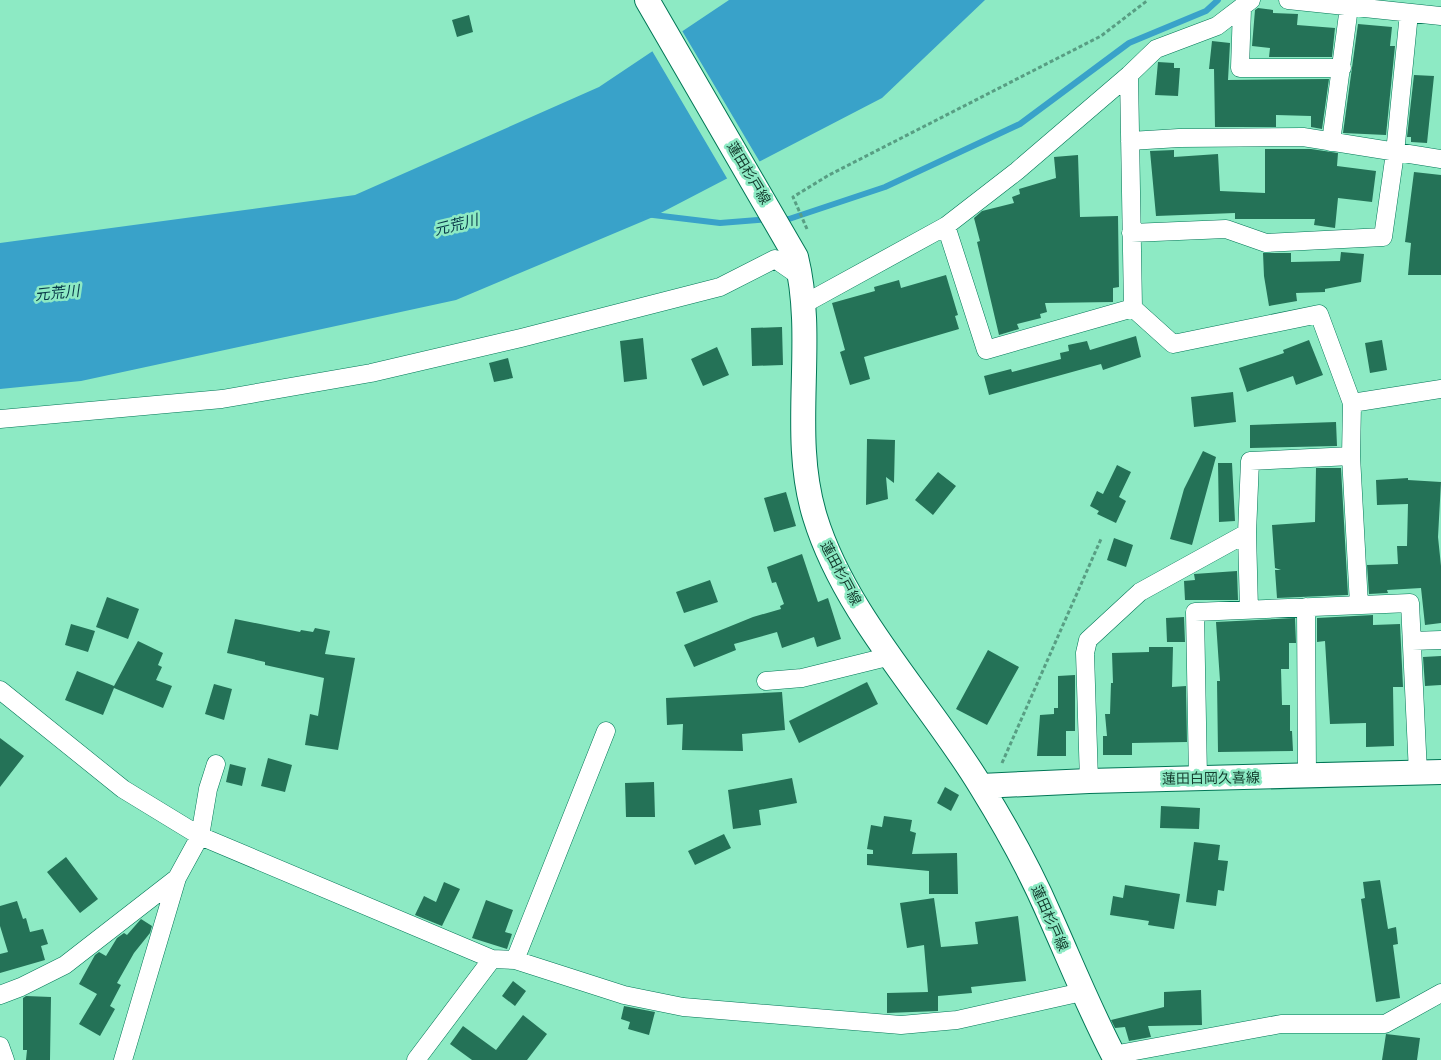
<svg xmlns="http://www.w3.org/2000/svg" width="1441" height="1060" font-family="Lato,'Noto Sans JP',sans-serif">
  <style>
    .water { fill: #39a2c9 }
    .pier { fill: #8deac4 }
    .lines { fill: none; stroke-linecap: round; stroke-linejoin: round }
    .stream { stroke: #39a2c9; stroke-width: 6 }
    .building { fill: #247257 }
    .minor-casing { stroke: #007656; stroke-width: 19 }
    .secondary-casing { stroke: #007656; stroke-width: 26 }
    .path { stroke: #589e83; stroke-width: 3; stroke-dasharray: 4 2.5; stroke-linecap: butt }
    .minor { stroke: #fff; stroke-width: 18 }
    .secondary { stroke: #fff; stroke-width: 24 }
    .labels { text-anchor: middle; stroke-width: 5; stroke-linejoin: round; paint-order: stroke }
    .street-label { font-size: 14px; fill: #123a2c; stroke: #8deac4 }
    .water-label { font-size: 15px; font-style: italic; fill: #093949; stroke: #8deac4 }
  </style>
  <rect width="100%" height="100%" fill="#8deac4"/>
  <path class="water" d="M729 0H985L882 98 653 217 456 300 81 381 0 389V243L355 195 599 87Z"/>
  <path class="pier" d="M681 29 761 164 740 174 662 42Z
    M659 44 736 176 728 180 651 49Z"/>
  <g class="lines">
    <path class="stream" d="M645 214 720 223 769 219
      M781 219H789L885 187 1020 124 1129 43 1206 11 1218 0"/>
  </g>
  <path class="building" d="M1258 8 1273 10V13L1298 14 1297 25 1335 28 1332 57H1269L1270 48 1252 46 1255 10Z
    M469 15 473 32 457 37 452 20Z
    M1358 24 1392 27 1390 46H1395L1386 135 1343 133Z
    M1212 41 1230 43 1228 80 1329 79 1322 129 1311 127V116L1276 115V127H1215L1214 69H1209Z
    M1158 62 1174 63V68H1180L1178 96 1155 95Z
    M1414 75 1434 76 1427 143 1411 142V137H1407Z
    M1265 149H1311L1338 153 1337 166 1376 171 1372 202 1338 198 1335 228 1314 225 1315 219H1235V213L1156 216 1150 151 1174 150V157L1218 154 1220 191 1265 193Z
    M1078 155 1080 217 1118 216 1119 287 1113 288V302L1045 303 1047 312 1040 314 1041 318 1017 324 1019 329 999 335 977 242 980 241 974 218 982 211 1014 203 1012 197 1020 194 1019 189 1056 178 1054 157Z
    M1414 172 1441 175V275H1408L1411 243 1405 242Z
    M1341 252 1364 254 1361 282 1325 289V292L1296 293 1297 301 1269 306 1264 276 1263 253H1291V262L1340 261Z
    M946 275 958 315 955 316 959 329 864 357 870 379 850 385 840 352 845 350 832 303 875 291 874 287 899 280 901 288Z
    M782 327 783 365 752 366 751 328Z
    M1136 336 1141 357 1103 370 1101 364 989 395 984 376 1011 369 1012 372 1061 359 1060 353 1069 351 1068 345 1087 341 1090 350Z
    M643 338 647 379 624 382 620 341Z
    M1309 340 1323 375 1296 385 1293 376 1247 392 1239 368 1284 353 1283 350Z
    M1382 340 1387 370 1370 373 1365 343Z
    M717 347 729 375 703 386 691 359Z
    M508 358 513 378 494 382 489 363Z
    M1233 392 1236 422 1194 427 1191 397Z
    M1336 422 1337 446 1250 448V425Z
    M867 439 895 440 894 483 886 477 888 499 866 505Z
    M1203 451 1216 457 1192 545 1170 539 1184 489Z
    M1218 463H1232L1235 521 1219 522Z
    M1117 465 1131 472 1119 497 1126 501 1116 523 1097 514 1099 511 1090 506 1097 491 1103 494Z
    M1316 468H1341L1348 595 1277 598 1275 570H1281L1275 568 1272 525 1315 522Z
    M938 472 956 486 933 515 915 500Z
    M1408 478V480L1441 482 1438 537 1441 566V623L1425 625 1421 588 1387 590 1388 593 1369 594 1367 565 1398 564 1397 546H1407L1408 504 1377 505 1376 480Z
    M786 492 796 526 774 532 764 498Z
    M1114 538 1133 545 1126 567 1107 560Z
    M802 554 818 602 828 598 841 639 817 647 814 637 782 648 777 632 734 644 736 650 694 667 684 645 753 617 781 609 780 606 784 604 776 582 772 583 767 567Z
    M1237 571 1238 600H1185L1184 581 1195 580 1194 574Z
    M710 580 718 602 684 613 676 592Z
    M107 597 139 609 128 639 96 627Z
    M1373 615V625L1400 624 1403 687H1393L1394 746 1366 747V723L1330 724 1325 641 1317 642V618Z
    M1184 617 1185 642H1167L1166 618Z
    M1295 618 1296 643H1289V669H1281L1282 705H1290V731H1292L1293 751 1218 752 1217 681H1220L1216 622Z
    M235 619 300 632 301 630 313 632 315 628 330 631 325 654 355 658 338 750 305 745 310 714 318 716 324 678 265 665V662L227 653Z
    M71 624 95 631 88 652 65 645Z
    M138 641 163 653 158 665 162 667 156 680 172 686 163 708 114 688 103 715 65 700 77 671 114 686Z
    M1149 647H1173L1172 687 1186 686 1187 742 1132 743V755H1103V736H1107L1105 714H1110L1111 683H1113L1112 653 1149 652Z
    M988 650 1019 667 987 725 956 709Z
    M1441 656V685L1425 686 1423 657Z
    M1075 675V731H1066V756H1037L1040 715 1054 714V708H1058V676Z
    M867 682 878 704 799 743 789 721Z
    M214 684 232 689 224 720 205 714Z
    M782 692 785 730 742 734 743 751 682 750 683 724 667 725 666 698Z
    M0 738 24 756 0 787Z
    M268 758 292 765 285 792 261 786Z
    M230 764 246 768 242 786 226 782Z
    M792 778 797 803 759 810 761 825 733 829 728 790Z
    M654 782 655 817H626L625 783Z
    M945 787 959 795 951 811 937 803Z
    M1161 806 1200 808 1199 829 1160 828Z
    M884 816 912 820 910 831 916 833 912 854 957 853 958 894H929V871L867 865V854H873V850L867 849 871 825 882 827Z
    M724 834 731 848 695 865 688 851Z
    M1194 842 1220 845 1218 860 1228 861 1224 891 1218 890 1216 906 1186 902Z
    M66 857 98 899 80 913 47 872Z
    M1380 880 1388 929 1396 927 1398 944 1393 945 1400 998 1376 1002 1361 899 1365 898 1363 882Z
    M444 882 460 889 442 926 415 915 424 896 436 902Z
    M1125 885 1180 894 1174 929 1148 925 1149 921 1110 915 1113 896 1123 898Z
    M934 898 941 947 978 944 975 922 1018 916 1026 981 971 987 972 993 938 996V1011L887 1013V993L928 992 924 945 907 948 900 903Z
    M486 900 513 910 505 932 512 934 507 949 472 938Z
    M17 901 23 919 26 918 30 932 43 929 48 944 41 946 45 960 0 973V954L8 952 0 926V906Z
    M141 919 152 926 150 933 134 953 117 983 121 985 110 1006 115 1009 100 1036 79 1024 97 994 79 984 95 955 99 952 106 956 117 938 124 933 127 935Z
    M513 981 526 991 515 1006 502 996Z
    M1201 990 1202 1025 1148 1026 1151 1037 1129 1041 1125 1027 1115 1028 1111 1020 1164 1007V992Z
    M26 996 51 997 50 1060H26L27 1050H23V998Z
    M624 1006 655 1012 649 1035 628 1029 630 1022 621 1019Z
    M523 1015 547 1034 527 1060H472L450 1044 463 1026 496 1050Z
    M1386 1034 1420 1038 1417 1060H1382Z"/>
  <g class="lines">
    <g class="minor-casing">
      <path id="minor" d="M1288 0 1441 16
        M1242 8 1240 68H1342
        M1129 75 1133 308 1173 344 1319 314 1352 403 1351 456 1359 605
        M1130 141 1179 138 1303 137 1441 159
        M1331 142 1349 7
        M946 226 986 350 1133 308
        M1131 233 1226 229 1266 243 1383 237 1395 153 1409 13
        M804 304 946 226 1017 171 1129 75 1156 49 1217 26 1251 0
        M1352 403 1441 389
        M0 419 222 399 371 373 521 338 720 287 775 259 801 277
        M1306 607 1307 776
        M1249 610 1247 533 1250 461 1351 456
        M1412 641 1441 640
        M766 681 802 678 891 656
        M0 690 123 789 200 836 492 959 515 960 624 995 683 1007 901 1025 957 1020 1082 992
        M1198 778 1195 612 1410 603 1418 773
        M1089 781 1085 653 1088 640 1140 592 1247 533
        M515 960 606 731
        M0 995 21 987 65 965 177 878
        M0 1046 5 1060
        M1113 1055 1281 1024H1385L1441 993
        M123 1060 177 878 200 836 208 789 216 764
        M416 1060 492 959"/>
    </g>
    <g class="secondary-casing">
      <path id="secondary" d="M647 0 796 257C817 342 789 433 815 517 845 615 927 698 980 785 1006 827 1030 870 1049 914 1071 963 1091 1013 1116 1060
        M981 786 1089 781 1441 772"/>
    </g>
    <path class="path" d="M807 229 793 197 829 175 1101 36 1148 0
      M1002 763 1101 539"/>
    <use href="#minor" class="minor"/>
    <use href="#secondary" class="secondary"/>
  </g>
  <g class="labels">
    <g class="street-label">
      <text transform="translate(749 173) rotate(59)" y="5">蓮田杉戸線</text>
      <text transform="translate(841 573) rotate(62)" y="5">蓮田杉戸線</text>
      <text transform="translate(1211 778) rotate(-1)" y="5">蓮田白岡久喜線</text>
      <text transform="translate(1050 918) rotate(66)" y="5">蓮田杉戸線</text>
    </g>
    <g class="water-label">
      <text transform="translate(456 225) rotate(-14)" y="5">元荒川</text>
      <text transform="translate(57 293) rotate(-6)" y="5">元荒川</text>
    </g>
  </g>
</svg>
